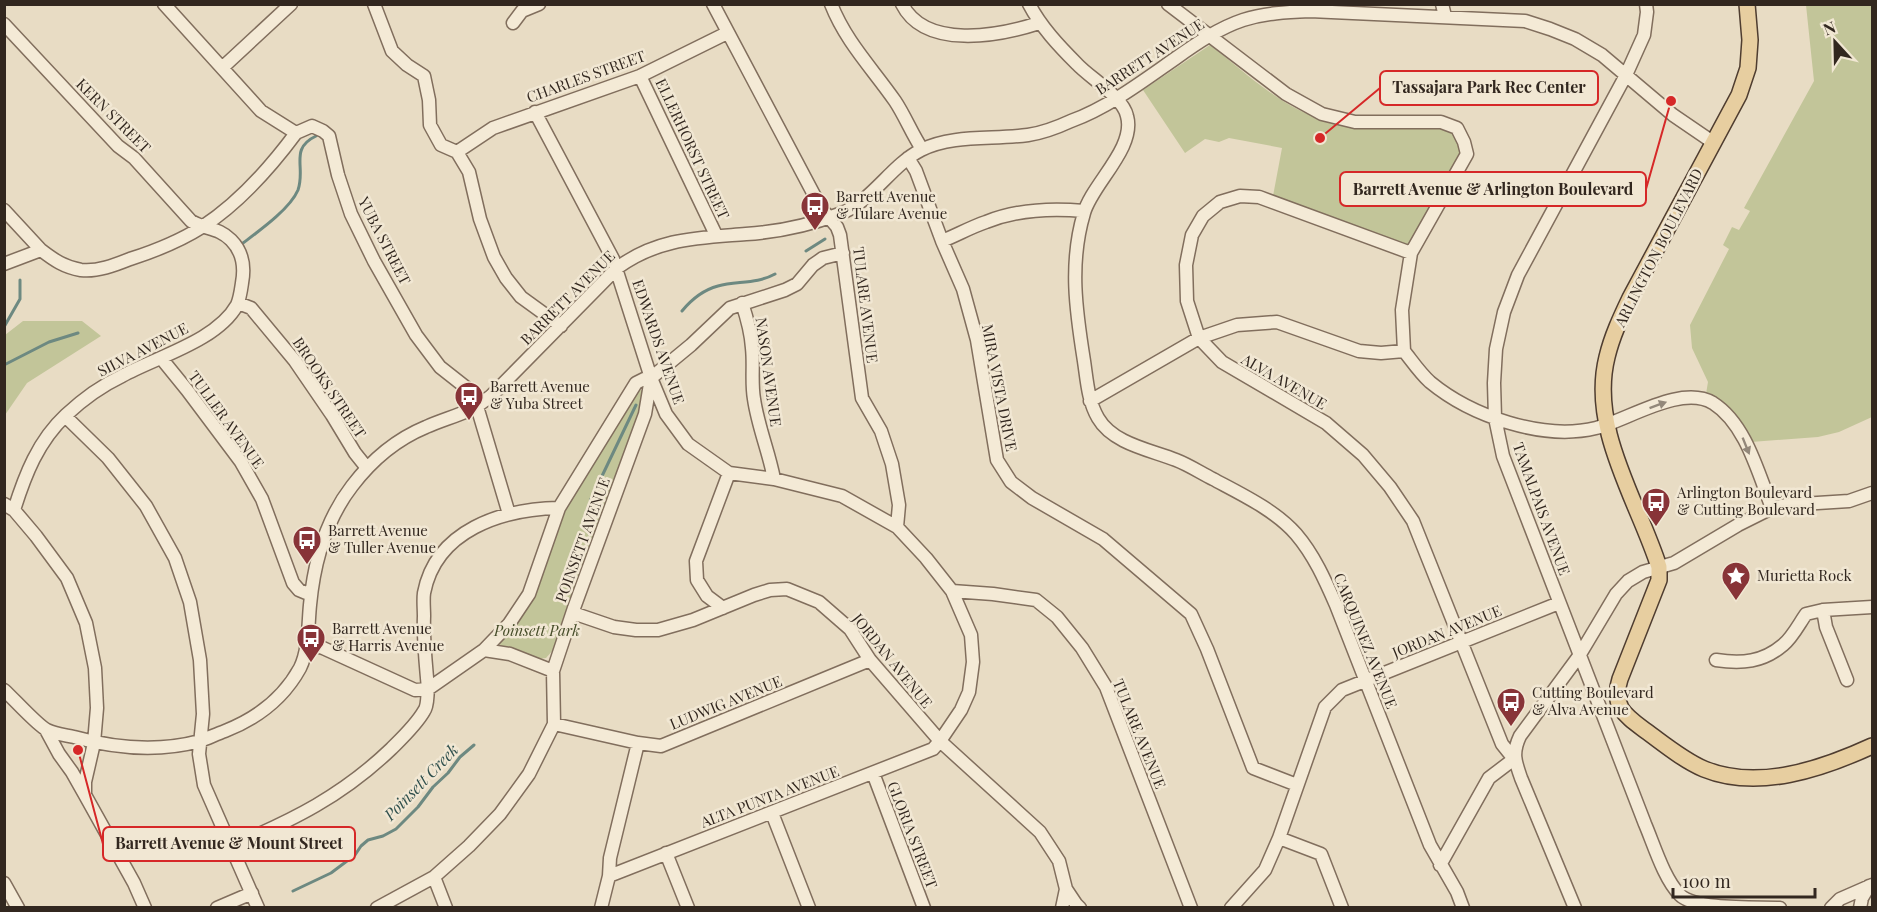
<svg xmlns="http://www.w3.org/2000/svg" width="1877" height="912" font-family="'Playfair Display',serif">
  <style>
    .green { fill: #c2c599 }
    .lines { fill: none; stroke-linecap: round; stroke-linejoin: round }
    .stream { stroke: #6d8981; stroke-width: 3 }
    .minor-casing { stroke: #816e5d; stroke-width: 15 }
    .major-casing { stroke: #4f3d30; stroke-width: 18 }
    .minor { stroke: #f4ead6; stroke-width: 12 }
    .major { stroke: #e7cea0; stroke-width: 15 }
    .oneway { fill: #93887a }
    .labels { text-anchor: middle; stroke-width: 5; stroke-linejoin: round; paint-order: stroke }
    .street-label { font-size: 15px; fill: #32271f; stroke: #f1e7d3 }
    .poi-label { font-size: 15px; fill: #32271f; stroke: #f1e7d3; text-anchor: start }
    .park-label { font-size: 15px; font-style: italic; fill: #454c28; stroke: #f1e7d3 }
    .water-label { font-size: 16px; font-style: italic; fill: #30504d; stroke: #f1e7d3 }
    .leader { fill: none; stroke: #d62828; stroke-width: 2 }
    .callout-dot { fill: #d62828; stroke: #f1e7d3; stroke-width: 2 }
    .callout { fill: #f1e7d3; stroke: #d62828; stroke-width: 2 }
    .callout-label { font-size: 16px; text-anchor: middle; font-weight: bold; fill: #32271f }
  </style>
  <rect width="100%" height="100%" fill="#e8dcc4"/>
  <path class="green" d="M1806 5H1872V417L1839 432 1818 437 1751 442C1737 420 1731 405 1706 394L1708 382 1692 348 1690 325 1729 249 1723 245 1732 227 1739 230 1750 211 1744 208 1814 81Z
    M1210 45C1241 69 1278 104 1315 117L1436 123 1463 139 1460 160 1407 247 1273 196 1282 148 1229 138 1219 142 1205 139 1185 153 1143 90Z
    M23 321H82L101 336 27 383 5 415V335Z
    M641 390 644 391 639 412 554 649 546 658 538 659 522 651 502 647 499 644 500 640 564 509 637 392Z"/>
  <g class="lines">
    <path class="stream" d="M243 243C259 231 290 209 298 190 306 167 289 149 316 136
      M806 251 825 239
      M682 311C691 300 703 290 718 286 737 281 757 284 775 274
      M4 327 20 299V280
      M4 365 49 342 78 333
      M591 499 636 405
      M293 891 331 873 355 855 361 846 368 840 383 836 396 829 418 807 433 787 448 773 460 757 474 745"/>
    <g class="minor-casing">
      <path id="minor" d="M164 4 261 111 296 133 312 126 323 131 329 136 338 175 351 214 374 261 416 335 440 367 473 393 509 514
        M374 4 392 51 407 65 424 76 429 100 430 125 441 145 457 152 469 172 480 219 494 257 506 278 521 297 561 326
        M713 4 821 208 837 227 840 235 862 398 881 431 892 464 899 505 897 527
        M831 4C846 42 872 68 895 101 905 116 912 134 922 149
        M902 4C925 50 999 36 1039 23
        M1029 4C1041 27 1059 46 1077 64 1090 78 1123 97 1127 116 1136 148 1092 184 1084 213 1069 263 1076 311 1084 361 1087 381 1088 401 1098 418 1113 444 1151 450 1176 460 1189 465 1201 473 1213 479 1241 494 1275 510 1296 534 1314 555 1325 580 1336 605L1430 845 1457 892 1463 908
        M1168 4 1286 94 1322 114 1355 122H1441L1457 128 1464 142 1467 154 1411 253 1402 310 1404 351
        M1442 4 1445 16
        M1646 4 1647 12 1644 35 1626 75 1518 275 1504 312 1496 349 1494 383 1495 418 1503 456 1645 824C1654 845 1664 879 1680 895 1695 910 1757 907 1780 908
        M513 23 522 11 539 4
        M4 24 118 146 134 158 191 221C206 230 218 227 231 240 243 252 245 267 242 283 241 290 240 298 237 305 217 341 156 357 122 376 101 386 82 400 66 415 38 441 25 475 14 510
        M222 68 291 4
        M640 76 716 235
        M535 112 613 259 651 378 666 414 688 444 729 473 774 479 842 496 897 527 926 558 952 591 971 635 973 662 969 692 961 710 940 741 933 749 609 876
        M457 152 493 128 640 76 727 33
        M908 158 916 171 942 241 963 289 977 340 997 460 1011 482 1032 498 1103 539 1191 614 1207 649 1253 768 1297 785
        M4 210 41 250
        M942 241C957 235 971 227 986 222 1016 210 1052 208 1084 211
        M1411 253 1259 197 1240 196 1220 202 1203 216 1192 235 1186 265 1187 301 1199 338 1222 362 1326 423 1363 455 1390 487 1413 521 1502 744 1514 759 1489 778 1440 865
        M4 264 41 250C54 260 64 267 81 270 97 272 115 265 130 259 155 251 180 241 202 227 239 203 270 168 296 133
        M238 303 251 308 295 361 332 415 355 453 367 468
        M742 303C747 318 751 332 752 348 754 365 751 382 754 399 758 427 769 452 774 479
        M161 358 187 390 241 462 262 499 293 583 299 590 311 595
        M1090 401 1199 338 1237 325 1277 322 1359 351 1381 353 1404 351C1412 361 1420 373 1430 382 1471 416 1543 441 1596 428 1628 420 1681 384 1713 403 1746 424 1758 473 1772 508
        M65 416 108 458 146 506 175 558 190 602 200 660 203 714 199 754 204 785 258 908
        M4 504 14 510 36 536 67 578 86 623 95 668 97 708 94 743 85 782V795
        M952 591 993 594 1036 600 1057 617 1082 648 1106 687 1191 908
        M723 608 707 596 697 580 696 561 729 473
        M1823 610 1826 627 1847 680
        M573 613 614 627 636 630H658L693 620 754 595 770 590 787 589 819 602 850 629 870 660 940 741 1040 832 1059 861 1066 889 1076 904 1080 908
        M306 643 323 648 415 690 428 689C426 665 423 641 424 616 424 609 423 600 424 593 436 530 502 509 559 508
        M484 650 510 654 553 671
        M1716 660C1742 664 1763 662 1783 645 1792 638 1799 624 1806 614L1823 610 1872 607
        M4 690C13 698 38 726 47 730 55 734 65 735 74 737 114 748 159 752 200 741 208 738 217 734 225 731 258 718 283 699 300 668 309 650 308 625 310 605 314 562 325 521 352 486 371 461 397 439 426 427 451 416 469 414 491 396L617 268C658 238 698 238 746 234 777 232 810 225 839 214 872 202 890 166 921 150 953 134 993 140 1028 135 1042 133 1058 127 1071 121 1109 107 1143 81 1176 58 1197 43 1219 28 1243 20 1265 13 1287 12 1310 11L1525 21 1550 29 1575 39 1602 55 1673 115 1714 143
        M554 724 638 743 661 746 870 660
        M46 730 59 754 72 772 85 795 134 883 145 908
        M873 773 924 908
        M772 813 809 908
        M1279 838 1321 854 1342 908
        M232 846C293 820 342 796 391 749 402 738 416 725 424 711 428 706 427 696 428 689L484 650 509 624 529 594 559 508 636 383 644 379 651 378
        M666 853 688 908
        M434 877 446 908
        M4 883 18 908
        M217 908 252 893
        M377 908 434 877 469 846 500 814 529 774 554 724 553 671 574 608 645 414 651 378 691 345 730 308 785 290 797 284 813 265 823 258 843 253
        M601 908 609 876 610 858 638 743
        M1062 908 1066 889
        M1231 908 1265 870 1279 838 1325 707 1342 690 1559 603
        M1575 908 1521 778C1515 761 1512 753 1520 736L1579 656 1616 594 1628 581 1643 572 1674 563 1738 525 1772 508 1786 505 1849 501 1872 493
        M1831 908 1840 899 1872 885
        M1860 908 1862 898 1869 886"/>
    </g>
    <g class="major-casing">
      <path id="major" d="M1747 4 1750 40 1748 68 1739 95 1630 298C1621 317 1612 336 1607 357 1589 429 1638 501 1659 567V580L1620 679C1611 707 1626 716 1646 731 1664 744 1683 760 1704 769 1758 791 1822 769 1872 746"/>
    </g>
    <use href="#minor" class="minor"/>
    <use href="#major" class="major"/>
  </g>
  <defs><path id="oneway-solid" d="M-6-.8H1V-3.2L6.5 0L1 3.2V.8H-6Z" transform="scale(1.5)"/></defs>
  <g class="oneway">
    <use href="#oneway-solid" transform="translate(1658 405) rotate(-20)"/>
    <use href="#oneway-solid" transform="translate(1746 446) rotate(68)"/>
  </g>
  <defs>
    <g id="bus-pin" transform="scale(1.5)"><path d="M0 17L-7.5 6A9.5 9.5 0 1 1 7.5 6Z" fill="#883438" stroke="#f1e7d3"/><path d="M-5-6H5V4H4V6H2V4H-2V6H-4V4H-5ZM-3.5-4V0h7V-4ZM-3.5 1.2v1.5H-2V1.2ZM2 1.2v1.5H3.5V1.2Z" fill="#fff"/></g>
    <g id="sight-pin" transform="scale(1.5)"><path d="M0 17L-7.5 6A9.5 9.5 0 1 1 7.5 6Z" fill="#883438" stroke="#f1e7d3"/><path d="M0-6L1.8-2.2L6-1.7L2.9 1.2L3.7 5.4L0 3.3L-3.7 5.4L-2.9 1.2L-6-1.7L-1.8-2.2Z" fill="#fff"/></g>
  </defs>
  <g fill-rule="evenodd">
    <use href="#bus-pin" x="815" y="206"/>
    <use href="#bus-pin" x="469" y="396"/>
    <use href="#bus-pin" x="1656" y="502"/>
    <use href="#bus-pin" x="307" y="540"/>
    <use href="#sight-pin" x="1736" y="576"/>
    <use href="#bus-pin" x="311" y="638"/>
    <use href="#bus-pin" x="1511" y="702"/>
  </g>
  <g class="labels">
    <g class="street-label">
      <text transform="translate(1150 57) rotate(-33)" y="5">BARRETT AVENUE</text>
      <text transform="translate(586 77) rotate(-20)" y="5">CHARLES STREET</text>
      <text transform="translate(113 116) rotate(45)" y="5">KERN STREET</text>
      <text transform="translate(692 149) rotate(65)" y="5">ELLERHORST STREET</text>
      <text transform="translate(384 241) rotate(63)" y="5">YUBA STREET</text>
      <text transform="translate(1659 248) rotate(-63)" y="5">ARLINGTON BOULEVARD</text>
      <text transform="translate(568 298) rotate(-45)" y="5">BARRETT AVENUE</text>
      <text transform="translate(865 305) rotate(83)" y="5">TULARE AVENUE</text>
      <text transform="translate(658 342) rotate(71)" y="5">EDWARDS AVENUE</text>
      <text transform="translate(143 350) rotate(-27)" y="5">SILVA AVENUE</text>
      <text transform="translate(768 372) rotate(82)" y="5">NASON AVENUE</text>
      <text transform="translate(1284 382) rotate(30)" y="5">ALVA AVENUE</text>
      <text transform="translate(329 388) rotate(56)" y="5">BROOKS STREET</text>
      <text transform="translate(999 388) rotate(79)" y="5">MIRA VISTA DRIVE</text>
      <text transform="translate(226 420) rotate(54)" y="5">TULLER AVENUE</text>
      <text transform="translate(1541 509) rotate(70)" y="5">TAMALPAIS AVENUE</text>
      <text transform="translate(583 540) rotate(-70)" y="5">POINSETT AVENUE</text>
      <text transform="translate(1447 632) rotate(-22)" y="5">JORDAN AVENUE</text>
      <text transform="translate(1365 641) rotate(68)" y="5">CARQUINEZ AVENUE</text>
      <text transform="translate(892 661) rotate(51)" y="5">JORDAN AVENUE</text>
      <text transform="translate(726 703) rotate(-22)" y="5">LUDWIG AVENUE</text>
      <text transform="translate(1139 734) rotate(68)" y="5">TULARE AVENUE</text>
      <text transform="translate(770 797) rotate(-21)" y="5">ALTA PUNTA AVENUE</text>
      <text transform="translate(912 835) rotate(69)" y="5">GLORIA STREET</text>
    </g>
    <g class="poi-label">
      <text x="836" y="202">Barrett Avenue<tspan x="836" dy="17">&amp; Tulare Avenue</tspan></text>
      <text x="490" y="392">Barrett Avenue<tspan x="490" dy="17">&amp; Yuba Street</tspan></text>
      <text x="1677" y="498">Arlington Boulevard<tspan x="1677" dy="17">&amp; Cutting Boulevard</tspan></text>
      <text x="328" y="536">Barrett Avenue<tspan x="328" dy="17">&amp; Tuller Avenue</tspan></text>
      <text x="1757" y="581">Murietta Rock</text>
      <text x="332" y="634">Barrett Avenue<tspan x="332" dy="17">&amp; Harris Avenue</tspan></text>
      <text x="1532" y="698">Cutting Boulevard<tspan x="1532" dy="17">&amp; Alva Avenue</tspan></text>
    </g>
    <g class="park-label">
      <text x="537" y="636">Poinsett Park</text>
    </g>
    <g class="water-label">
      <text transform="translate(421 782) rotate(-46)" y="6">Poinsett Creek</text>
    </g>
  </g>
  <path class="leader" d="M1320 138L1380 88M1671 101L1646 189M78 750L103 844"/>
  <g class="callout-dot">
    <circle cx="1320" cy="138" r="6"/>
    <circle cx="1671" cy="101" r="6"/>
    <circle cx="78" cy="750" r="6"/>
  </g>
  <g class="callout">
    <rect x="1380" y="71" width="218" height="34" rx="6"/>
    <rect x="1340" y="172" width="306" height="34" rx="6"/>
    <rect x="103" y="827" width="252" height="34" rx="6"/>
  </g>
  <g class="callout-label">
    <text x="1489" y="93">Tassajara Park Rec Center</text>
    <text x="1493" y="195">Barrett Avenue &amp; Arlington Boulevard</text>
    <text x="229" y="849">Barrett Avenue &amp; Mount Street</text>
  </g>
  <rect width="1877" height="912" fill="none" stroke="#32271f" stroke-width="12"/>
  <g transform="translate(1835 42) rotate(338)" stroke="#f1e7d3" stroke-width="4.5" paint-order="stroke">
  <path d="M0-4.5L10 22L0 15L-10 22Z" fill="#32271f"/>
  <text y="-9" font-size="16" font-weight="bold" text-anchor="middle" fill="#32271f">N</text>
  </g>
  <path d="M1673 888v9h142v-9" fill="none" stroke="#32271f" stroke-width="3"/>
  <text x="1682" y="888" font-size="18" fill="#32271f" stroke="#f1e7d3" stroke-width="4.5" paint-order="stroke">100 m</text>
</svg>
